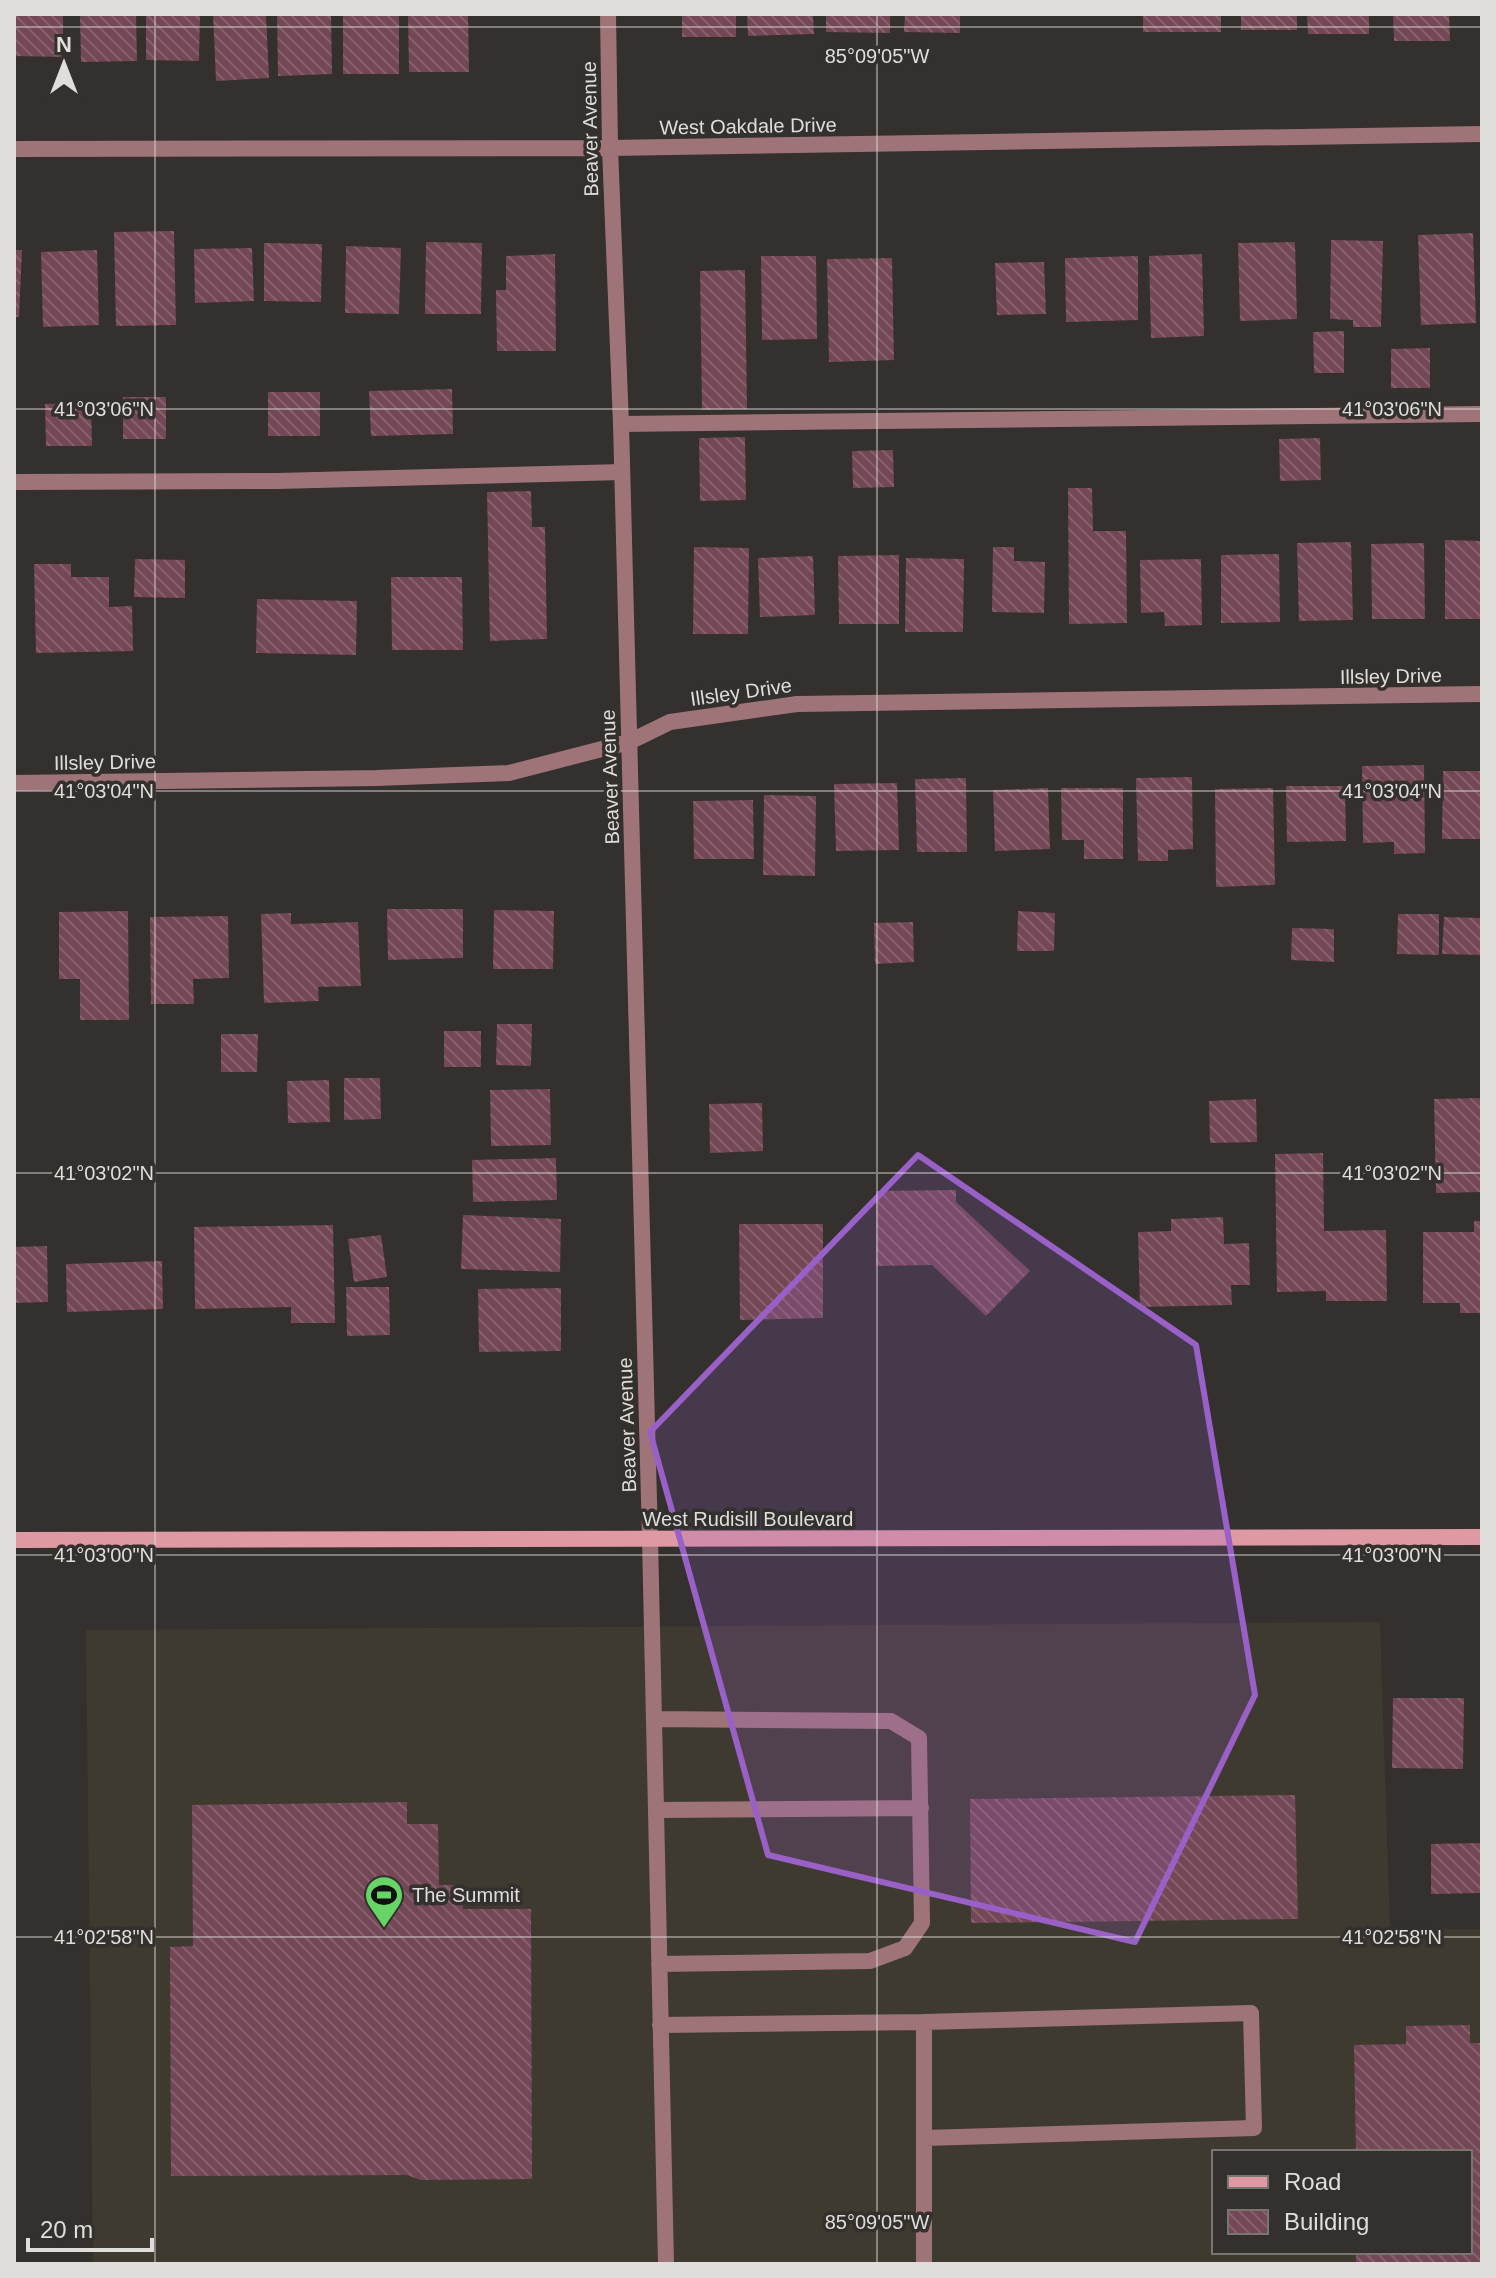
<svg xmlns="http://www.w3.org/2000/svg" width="1496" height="2278" font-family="Arial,sans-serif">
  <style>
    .built { fill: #3f3a30; fill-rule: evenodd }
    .building { fill: url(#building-back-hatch) }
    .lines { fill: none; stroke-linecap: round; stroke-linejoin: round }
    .lane { stroke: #9f7479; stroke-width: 16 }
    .street { stroke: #9f7479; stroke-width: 16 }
    .secondary { stroke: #de99a2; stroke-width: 16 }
    .marked { fill: #9961c7; fill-opacity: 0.2; stroke: #9961c7; stroke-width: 6; stroke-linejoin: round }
    .ticks { fill: none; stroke: #dfdedb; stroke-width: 2; stroke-opacity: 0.45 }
    .labels { text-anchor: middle; stroke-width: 7; stroke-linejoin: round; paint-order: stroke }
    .street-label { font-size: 20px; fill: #dfdedb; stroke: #33302d }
    .poi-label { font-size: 20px; fill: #dfdedb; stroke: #33302d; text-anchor: start }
    .ticks-label { font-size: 20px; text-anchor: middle; fill: #dfdedb; stroke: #33302d; stroke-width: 7; stroke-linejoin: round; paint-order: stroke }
  </style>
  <defs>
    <pattern id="building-back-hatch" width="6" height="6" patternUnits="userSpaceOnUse" patternTransform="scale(2)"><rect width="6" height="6" fill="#734755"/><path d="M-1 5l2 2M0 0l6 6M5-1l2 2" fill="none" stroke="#86616d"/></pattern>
  </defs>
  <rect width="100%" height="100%" fill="#33302d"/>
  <path class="built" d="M1380 1622 1390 1929H1482V2264H93L86 1630ZM1214 2152H1470V2252H1214Z"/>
  <path class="building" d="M14 14H63V57L14 56Z
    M80 14H136L137 61 81 62Z
    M146 14H200L199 61 146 60Z
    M213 14H266L269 78 216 81Z
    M277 14H331L332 74 278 76Z
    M343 14H399V74H343Z
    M408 14H468L469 72H409Z
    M682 14H736V37H682Z
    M747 14H813L814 34 748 36Z
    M826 14H890V33L826 32Z
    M905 14H960V33L904 32Z
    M1143 14H1221V32H1143Z
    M1241 14H1297V30H1241Z
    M1307 14H1369V34H1308Z
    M1393 14H1449L1450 41H1394Z
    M174 231 176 325 116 326 114 232Z
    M1473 233 1476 323 1421 325 1418 235Z
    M1331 240 1383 241 1381 327H1353V320L1330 319Z
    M426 242 482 243 481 314H425Z
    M1295 242 1297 319 1240 321 1238 243Z
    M264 243 322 244 321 302 264 301Z
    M346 246 401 248 399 314 345 313Z
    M252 248 254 301 195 303 194 249Z
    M14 250H22L19 317H14Z
    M97 250 99 325 43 327 41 252Z
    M555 254 556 351H497L496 290H506V256Z
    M1202 254 1204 336 1151 338 1149 256Z
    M761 256H816L817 339 762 340Z
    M1138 256V320L1066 322 1065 258Z
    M892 258 894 360 829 362 827 259Z
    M1044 262 1046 314 997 315 995 263Z
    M745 270 747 409 702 410 700 271Z
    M1344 331V373H1314L1313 332Z
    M1430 348V388H1391V349Z
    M452 389 453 434 371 436 369 391Z
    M268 392H320V436H268Z
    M123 397H166V439H123Z
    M91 403 92 446H46L45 404Z
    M745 437 746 500 700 501 699 438Z
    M1320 438 1321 480 1280 481 1279 439Z
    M893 450 894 487 853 488 852 451Z
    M1068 488H1092L1093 531H1126L1127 623 1069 624Z
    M531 491 532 527H545L547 639 490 641 487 492Z
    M1445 540 1482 541V619H1445Z
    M1351 542 1353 620 1299 621 1297 543Z
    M1424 543 1425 619H1372L1371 544Z
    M694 547 749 548 748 634H693Z
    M993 547H1014V561L1045 562 1044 613 992 612Z
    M1279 554 1280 622 1221 623V555Z
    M899 555V624H839L838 556Z
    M813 556 815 615 760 617 758 558Z
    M906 558 964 559 963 632H905Z
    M135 559 185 560V598L134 597Z
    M1201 559 1202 625 1165 626 1164 612 1141 613 1140 560Z
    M34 564H71V577H109V607L132 606 133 651 36 653Z
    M391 577H462L463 650H392Z
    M257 599 357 601 356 655 256 653Z
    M1424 765 1425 853 1394 854V842L1363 843 1362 766Z
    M1443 771H1482V839H1442Z
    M1192 777 1193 849 1168 850V861H1138L1136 778Z
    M966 778 967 852H917L915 779Z
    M897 783 899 850 836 851 834 784Z
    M1286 786H1345L1346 841 1287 842Z
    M1048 788 1050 849 995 851 993 790Z
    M1061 788H1123V859H1084V840H1062Z
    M1273 788 1275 885 1216 887 1215 789Z
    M764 795 816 796 815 876 763 875Z
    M753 800 754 859H694L693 801Z
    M387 909H463V958L388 960Z
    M494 910 554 911 553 969H493Z
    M128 911 129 1020H80V979H59V912Z
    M1018 911 1055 913 1054 951H1017Z
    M291 913V924L358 922 361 986 318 987 319 1001 264 1003 261 914Z
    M1398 914H1439V955L1397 954Z
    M228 916 229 978 193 979 194 1004H151L150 917Z
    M1444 917 1482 918 1481 955 1442 954Z
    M913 922 914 962 875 964 874 923Z
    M1292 928 1334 929V962L1291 960Z
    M497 1024H532L531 1066 496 1065Z
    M444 1031H481V1067H444Z
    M221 1034H258L257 1072H221Z
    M344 1078H380L381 1119 344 1120Z
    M329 1080 330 1122 288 1123 287 1081Z
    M550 1089 551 1145 491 1146 490 1090Z
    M1482 1098V1192L1436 1193 1434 1099Z
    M1256 1099 1257 1142 1210 1143 1209 1101Z
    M762 1103 763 1151 710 1153 709 1104Z
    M1323 1153 1324 1231 1386 1230 1387 1301H1326V1291L1277 1292 1275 1154Z
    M556 1158 557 1200 473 1202 472 1160Z
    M956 1190V1202L1030 1271 986 1316 932 1265 876 1266V1191Z
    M463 1215 561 1219 560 1272 461 1269Z
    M1223 1217 1224 1244 1249 1243 1250 1285H1231L1232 1305 1140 1307 1138 1232 1171 1231V1219Z
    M1474 1221H1482V1313H1460V1303H1423V1232H1474Z
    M739 1224H823V1318L740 1320Z
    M333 1225 335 1323H291V1307L195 1309 194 1227Z
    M381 1235 387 1277 354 1282 348 1239Z
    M47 1246 48 1302 14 1303V1247Z
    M162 1261 163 1309 67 1312 66 1264Z
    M346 1287H389L390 1335 347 1336Z
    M561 1288V1351L479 1352 478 1289Z
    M1393 1698H1464L1463 1769 1392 1768Z
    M1295 1795 1298 1919 971 1923 970 1799Z
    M407 1802V1824H438L439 1885H463V1909H531L532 2179 421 2180 407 2175 171 2176 170 1947 193 1946 192 1805Z
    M1482 1843V1893L1431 1894V1844Z
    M1470 2025V2043H1482V2264H1356V2252H1470V2152H1356L1354 2045 1406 2044V2026Z"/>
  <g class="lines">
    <path class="lane" d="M621 424 1482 414
      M14 482 277 481 622 472
      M650 1539 666 2264
      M656 1719 891 1721 919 1738 922 1923 905 1948 870 1961 659 1964
      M657 1810 921 1808
      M924 2022 1251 2013 1254 2128 924 2138
      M660 2025 924 2022V2264"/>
    <path class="street" d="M608 14 610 148 621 424 650 1539
      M14 149 610 148 1482 134
      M14 783 377 778 509 773 629 742 670 722 797 704 1482 694"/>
    <path class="secondary" d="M14 1540 1482 1537"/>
  </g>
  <path class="marked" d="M918 1155 1196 1345 1255 1695 1135 1942 768 1855 650 1432Z"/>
  <path class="ticks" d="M155 14V2264M877 14V2264M14 27H1482M14 409H1482M14 791H1482M14 1173H1482M14 1555H1482M14 1937H1482"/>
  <defs>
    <g id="stadium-pin" transform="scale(2)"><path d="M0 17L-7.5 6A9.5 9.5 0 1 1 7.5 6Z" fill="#66d467" stroke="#33302d"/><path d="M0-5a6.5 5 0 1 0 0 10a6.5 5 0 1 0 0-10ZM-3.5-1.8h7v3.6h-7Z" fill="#111"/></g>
  </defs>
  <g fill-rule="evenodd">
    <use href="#stadium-pin" x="384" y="1895"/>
  </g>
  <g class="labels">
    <g class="street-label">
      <text transform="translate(748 126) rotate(-1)" y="7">West Oakdale Drive</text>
      <text transform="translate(590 129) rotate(-91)" y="7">Beaver Avenue</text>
      <text transform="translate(1391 676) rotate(-1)" y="7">Illsley Drive</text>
      <text transform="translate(741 692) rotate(-8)" y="7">Illsley Drive</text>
      <text transform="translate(105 762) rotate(-1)" y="7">Illsley Drive</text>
      <text transform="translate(610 777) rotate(-92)" y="7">Beaver Avenue</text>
      <text transform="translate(627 1425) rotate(-92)" y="7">Beaver Avenue</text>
      <text x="748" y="1526">West Rudisill Boulevard</text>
    </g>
    <g class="poi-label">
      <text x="412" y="1902">The Summit</text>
    </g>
  </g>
  <g class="ticks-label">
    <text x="877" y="63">85°09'05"W</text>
    <text x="104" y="416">41°03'06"N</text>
    <text x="1392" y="416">41°03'06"N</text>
    <text x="104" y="798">41°03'04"N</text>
    <text x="1392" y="798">41°03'04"N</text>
    <text x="104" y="1180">41°03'02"N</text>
    <text x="1392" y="1180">41°03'02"N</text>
    <text x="104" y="1562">41°03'00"N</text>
    <text x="1392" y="1562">41°03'00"N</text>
    <text x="104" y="1944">41°02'58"N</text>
    <text x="1392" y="1944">41°02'58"N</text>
    <text x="877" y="2229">85°09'05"W</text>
  </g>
  <rect width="1496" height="2278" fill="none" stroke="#dfdedb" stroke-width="32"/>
  <rect x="1212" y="2150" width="260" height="104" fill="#33302d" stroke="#787673" stroke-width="2"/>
  <rect x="1228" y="2176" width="40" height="12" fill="#de99a2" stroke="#787673" stroke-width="2"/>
  <text x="1284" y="2190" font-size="24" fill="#dfdedb">Road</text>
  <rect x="1228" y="2210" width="40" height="24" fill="url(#building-back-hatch)" stroke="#787673" stroke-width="2"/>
  <text x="1284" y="2230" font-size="24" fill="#dfdedb">Building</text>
  <g transform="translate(64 64)" stroke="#33302d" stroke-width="6" paint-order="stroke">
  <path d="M0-6L14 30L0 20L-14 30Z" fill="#dfdedb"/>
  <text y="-12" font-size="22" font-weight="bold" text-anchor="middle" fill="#dfdedb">N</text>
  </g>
  <path d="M28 2238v12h124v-12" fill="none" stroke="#dfdedb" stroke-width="4"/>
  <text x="40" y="2238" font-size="24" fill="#dfdedb" stroke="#33302d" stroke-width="6" paint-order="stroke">20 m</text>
</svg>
